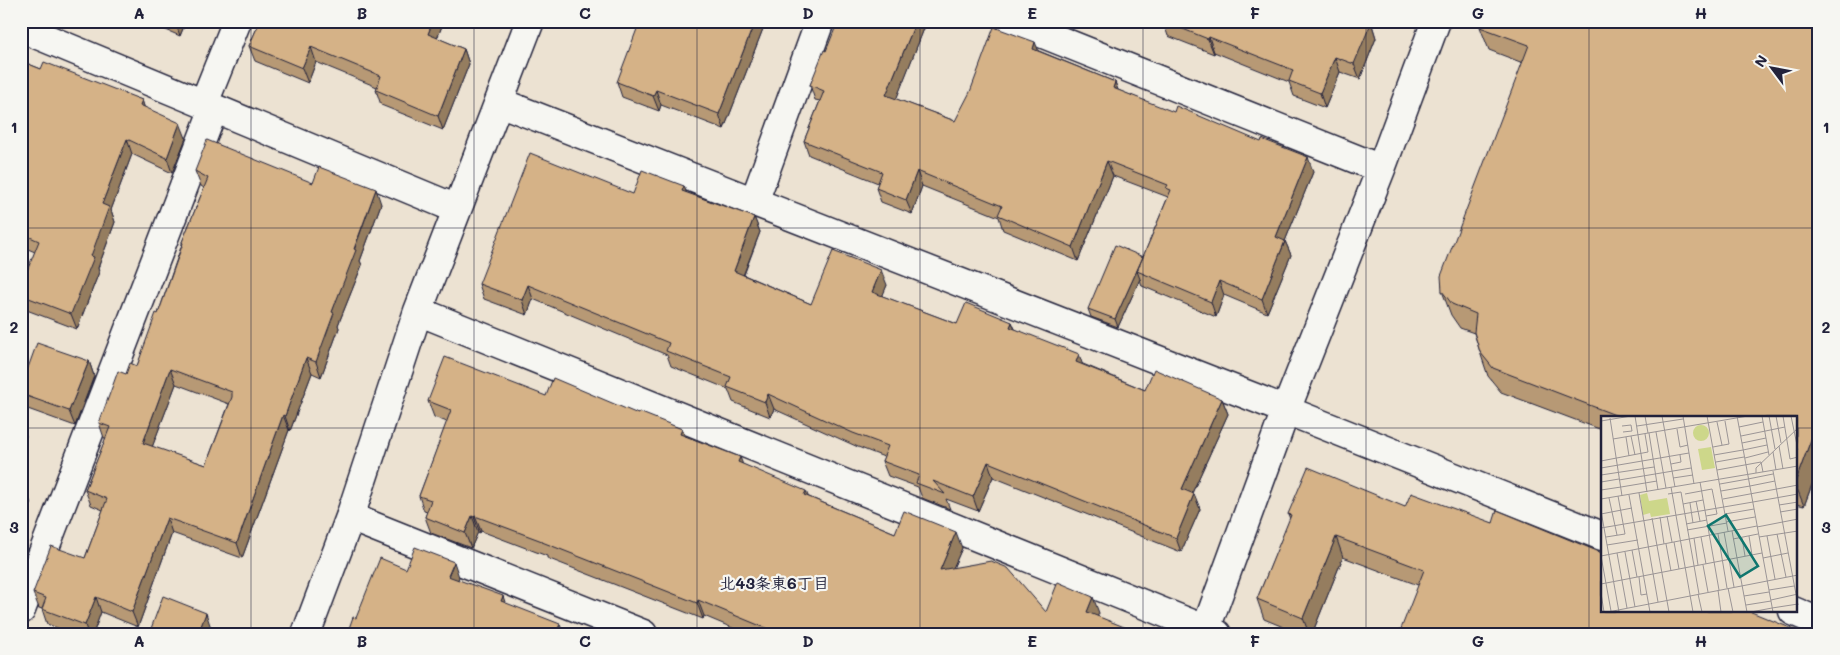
<svg xmlns="http://www.w3.org/2000/svg" width="1840" height="655" font-family="Mali,'Klee One',sans-serif">
  <style>
    .lines { fill: none; stroke-linecap: round; stroke-linejoin: round }
    .street-casing { stroke: #22223b; stroke-width: 31 }
    .street { stroke: #f6f6f2; stroke-width: 28 }
    .wall { fill: #b79974; stroke: #22223b; fill-rule: evenodd }
    .shaded-wall { fill: #957d5e; stroke: #22223b }
    .building { fill: #d5b287; stroke: #22223b; fill-rule: evenodd }
    .grid { fill: none; stroke: #22223b; stroke-width: 1; stroke-opacity: 0.55 }
    .labels { text-anchor: middle; stroke-width: 4.5; stroke-linejoin: round; paint-order: stroke }
    .neighbourhood-label { font-size: 16px; font-weight: bold; fill: #22223b; stroke: #f6f6f2 }
    .inset-road { fill: none; stroke: #9b9596; stroke-width: 1 }
    .view { fill: #0f766e; fill-opacity: 0.15; stroke: #0f766e; stroke-width: 2.5 }
    .inset-edge { fill: none; stroke: #22223b; stroke-width: 2.5 }
    .neatline { fill: none; stroke: #22223b; stroke-width: 2 }
    .grid-label { font-size: 16px; text-anchor: middle; font-weight: bold; fill: #22223b }
  </style>
  <rect width="100%" height="100%" fill="#ece2d2"/>
  <filter id="ink" filterUnits="userSpaceOnUse"><feTurbulence type="fractalNoise" baseFrequency=".02" numOctaves="2"/><feDisplacementMap in="SourceGraphic" scale="10" xChannelSelector="R" yChannelSelector="G"/><feConvolveMatrix kernelMatrix="1 2 1 2 8 2 1 2 1" color-interpolation-filters="sRGB"/></filter>
  <g filter="url(#ink)">
    <g class="lines">
      <g class="street-casing">
        <path id="street" d="M1011 21 1381 169
          M21 28 457 209
          M499 102 1258 399 1602 536
          M204 103 237 21
          M754 202 820 21
          M418 311 1217 634
          M350 517 643 634
          M21 610 214 108
          M1793 611 1819 622
          M306 634 350 517 418 311 530 21
          M1204 634 1286 410 1381 169 1436 21"/>
      </g>
      <use href="#street" class="street"/>
    </g>
    <path class="wall" d="M145 21H186L180 36Z
      M260 21H444L437 38 464 49 469 64 443 130 381 105 376 90 377 87 316 62 308 83 255 61 249 46Z
      M766 21 724 129 661 105 659 111 622 97 617 82Z
      M927 21 896 99 955 121 1039 51 1115 82 1118 90 1313 172 1285 241 1291 255 1267 313 1224 295 1216 317 1142 286 1140 279 1118 327 1091 317 1088 309 1143 257 1168 197 1113 176 1078 261 1003 230 999 217 922 186 912 214 881 202 876 188 878 183 809 155 804 141 820 101 815 100 810 85 826 51Z
      M1163 21H1373L1372 25 1376 38 1360 79 1340 72 1325 108 1294 96 1289 82 1214 52V54L1168 36Z
      M1819 21V466L1804 506 1796 504V418H1602V430L1501 392 1488 376 1480 352 1474 333 1460 328 1451 315 1442 291 1523 63 1489 50 1480 27Z
      M21 61 41 69 142 100 144 107 186 138 172 173 132 154 111 210 115 222 98 268 99 272 77 329 24 309 21 302V286L35 252 21 246Z
      M195 171 313 183 381 204 360 261 362 265 338 325 339 328 321 377 312 373 290 431 289 430 242 558 172 533 138 627 101 612 93 634H73L47 624 42 609 39 608 33 593 85 558 103 510 91 505 85 490 106 438H104L99 423 126 374 137 366 158 314 182 244V242L204 188 201 186ZM176 384 229 404 206 465 152 447Z
      M684 186 686 193 754 217 760 232 744 275 811 304 887 285 882 296 957 324 1012 322 1015 329 1083 364 1145 390 1222 399 1228 414 1192 493 1194 494 1200 509 1181 552 993 477 978 511 946 499 950 509 922 498 918 487 888 476 882 461 884 457 858 447 774 409 770 417 733 402 728 389 671 366 667 355 533 299 527 315 484 299 479 284 633 194Z
      M89 361 94 376 75 426 25 408 21 399V387Z
      M546 396 638 414 682 429 685 436 809 497 895 533 962 548 953 568 1046 612 1099 613 1097 616 1136 634H747L704 616 703 619 547 558V556L481 531 480 533 478 532 471 548 431 533 425 517 427 512 424 511 419 496 447 422 434 417 428 401Z
      M1405 507 1493 523 1602 553 1418 585 1343 557 1312 634H1300L1264 619 1257 599 1290 519 1288 514Z"/>
    <path class="shaded-wall" d="M175 21H186L180 36Z
      M433 21H444L433 49 428 34Z
      M755 21H766L724 129 719 114Z
      M916 21H927L892 110 886 95Z
      M1363 21H1373L1372 25 1376 38 1360 79 1354 64Z
      M1209 37 1214 52V54L1208 39Z
      M1035 42 1041 57 1033 49Z
      M311 47 316 62 308 83 302 68Z
      M464 49 469 64 443 130 438 116Z
      M1335 57 1340 72 1325 108 1320 93Z
      M1115 82 1120 96 1113 88Z
      M656 90 661 105 659 111 653 96Z
      M142 100 147 115 140 105Z
      M180 123 186 138 172 173 167 158Z
      M127 139 132 154 111 210 115 222 98 268 99 272 77 329 71 314 102 204Z
      M1308 157 1313 172 1281 251 1276 237Z
      M1107 161 1113 176 1078 261 1073 247Z
      M917 171 922 186 912 214 906 200Z
      M684 186 689 200 682 191Z
      M376 189 381 204 360 261 362 265 338 325 339 328 321 377 316 362 332 312Z
      M754 217 760 232 739 286 734 271Z
      M1285 241 1291 255 1267 313 1262 299Z
      M1143 257 1137 271 1140 279 1118 327 1115 319Z
      M881 270 887 285 878 307 872 292Z
      M1219 281 1224 295 1216 317 1211 302Z
      M528 285 533 299 527 315 522 300Z
      M1012 322 1018 337 1010 327Z
      M1079 354 1084 369 1076 362Z
      M306 358 312 373 290 431 285 416Z
      M89 361 94 376 75 426 69 411Z
      M170 369 176 384 148 458 143 443Z
      M768 394 774 409 770 417 765 402Z
      M1222 399 1228 414 1187 504 1182 489Z
      M283 415 289 430 242 558 237 543Z
      M21 422 26 436 21 450Z
      M682 429 688 445 680 434Z
      M1813 434 1819 449V466L1804 506 1796 486V480Z
      M740 457 746 473 738 462Z
      M988 462 993 477 978 511 973 497Z
      M26 489 31 504 21 527V499Z
      M806 491 812 506 804 495Z
      M1194 494 1200 509 1181 552 1176 538Z
      M472 516 478 532 471 548 465 533Z
      M475 516 481 531 480 533 474 517Z
      M167 518 172 533 138 627 132 612Z
      M956 532 962 548 945 586 940 570Z
      M22 535 27 550 21 566V536Z
      M1336 537 1343 557 1312 634H1309L1303 618Z
      M454 562 459 577 454 591 448 576Z
      M503 596 508 611 501 601Z
      M96 597 101 612 93 634H88L85 625Z
      M1093 597 1099 613 1093 627 1087 612Z
      M698 600 704 616 703 619 697 603Z
      M206 613 211 628 209 634H198Z
      M560 624 563 634 557 631Z"/>
    <path class="building" d="M260 21H433L428 34 464 49 438 116 376 90 381 76 311 47 302 68 249 46Z
      M640 21H755L719 114 656 90 653 96 617 82Z
      M838 21H916L886 95 955 121 970 92 994 27 1035 42 1033 49 1115 82 1113 88 1174 112 1176 106 1261 142 1262 139 1308 157 1276 237 1285 241 1262 299 1219 281 1211 302 1137 271 1171 190 1166 188 1168 185 1107 161 1073 247 998 215 1002 206 917 171 906 200 876 188 882 172 804 141 824 91 810 85 824 50 826 51Z
      M1163 21H1368L1371 23 1354 64 1335 57 1320 93 1289 81 1293 70 1209 37 1208 39Z
      M1482 21H1819V436L1813 434 1796 480V418H1623L1493 368 1480 352 1474 332 1476 314 1452 304 1442 291 1441 276 1529 45 1480 27Z
      M21 61 41 69 44 62 142 100 140 105 180 123 167 158 127 139 102 204 109 207 91 256 94 257 71 314 21 295V286L39 241 21 233Z
      M207 140 313 183 319 167 376 189 354 249 356 250 332 312 334 313 316 362 306 358 285 416 283 415 237 543 167 518 132 612 96 597 85 625 42 609 46 598 33 593 51 546 85 558 107 499 85 490 110 427 99 423 118 371 126 374 130 363 137 366 156 313 158 314 183 243 182 242 208 178 195 171ZM170 369 232 392V397L206 465 143 443Z
      M530 153 633 194 642 170 684 186 682 191 754 217 734 271 811 304 833 251 881 270 872 292 957 324 966 303 1012 322 1010 327 1079 354 1076 362 1145 390 1154 369 1222 399 1182 489 1194 494 1176 538 988 462 973 497 933 481 945 494 916 483 919 475 882 461 888 446 853 433 768 394 765 402 727 387 731 377 666 351 669 343 528 285 522 300 479 284Z
      M1115 245 1143 257 1115 319 1088 309Z
      M37 343 89 361 69 411 21 394V387Z
      M445 357 546 396 553 378 638 414 639 412 682 429 680 434 740 457 738 462 806 491 804 495 895 533 904 511 956 532 940 570 991 561 1008 568 1046 612 1058 582 1093 597 1087 612 1134 631 1133 634H780L698 600 697 603 542 542V541L475 516 474 517 472 516 465 533 425 517 431 500 419 496 451 410 428 401Z
      M1308 467 1405 507 1411 493 1493 523 1497 510 1602 553V611H1749L1805 634H1399L1424 570 1336 537 1303 618 1257 599 1291 515 1288 514Z
      M21 487 26 489 21 499Z
      M415 547 454 562 448 576 503 596 501 601 560 624 557 631 565 634H347L353 617 356 618 380 558 406 569Z
      M163 596 206 613 198 634H149Z"/>
  </g>
  <path class="grid" d="M251 21V634M474 21V634M697 21V634M920 21V634M1143 21V634M1366 21V634M1589 21V634M21 228H1819M21 428H1602M1796 428H1819"/>
  <g class="labels">
    <g class="neighbourhood-label">
      <text x="774" y="589">北43条東6丁目</text>
    </g>
  </g>
  <g transform="translate(1601 416)">
    <rect width="196" height="196" fill="#ece2d2"/>
    <path d="M92 17a8 8 0 1 1 16 0a8 8 0 1 1-16 0ZM110 31 114 52 101 54 97 33ZM46 77 48 85 66 82 69 98 50 101 49 97 42 99 39 79Z" fill="#cdd78a"/>
    <path class="inset-road" d="M34 0 46 76M44 0 47 17M61 0 74 71M82 0 93 68M106 0 127 115M136 0 172 196M161 0 168 39M168 0 174 33M175 0 180 27M182 0 189 43 197 41M190 0 197 34M9 2 21 80M0 5 30 0M116 6 121 29M21 10 30 9 31 15 22 16M36 10 82 3M138 11 162 6M76 13 79 31 87 29M55 16 65 72M48 17 57 74M30 20 34 39M140 20 184 11M25 21 28 40M12 23 147 0M141 27 165 22M178 30 182 53M112 31 128 28 124 5M142 34 166 29M172 36 175 54M113 39 142 34M144 42 167 36M0 45 47 36 44 18M115 46 143 41M70 48 80 46 79 39M0 52 88 37M116 54 160 46 162 56M172 55 197 189M155 57V52L197 12M0 59 53 51M72 62 92 59M147 63 172 58M18 64 90 52M0 66 18 63M99 66 118 174M119 68 147 63M149 70 174 65M20 71 56 65M70 71 92 196M0 74 20 71M120 75 149 70M38 77 57 186M67 78 80 76 98 178M84 78 111 73 116 98 105 100M28 79 49 196M8 82 16 119M0 83 197 50M122 83 197 69M95 85 99 105M152 86 197 78M89 87 92 107M82 88 102 84M178 89 197 86M0 95 18 196M179 96 197 93M0 98 31 92M124 98 153 93M66 100 71 126M59 101 63 128M51 102 68 196M125 106 154 101M85 108 106 104M156 111 197 103M0 112 152 86M86 114 126 107M131 115 146 196M123 116 133 171M117 118 126 172M176 118 185 161M148 120 151 139M166 120 174 163M5 121 24 118 17 80M100 121 105 148M158 121 197 115M93 122 97 149M141 122 144 140M132 123 157 118M73 126 78 153M65 128 70 155M6 129 37 124M31 134 36 161M24 136 34 191M16 137 26 192M162 142 187 137M102 149 107 176M38 161 40 179 46 178M0 168 161 137M127 172 132 196M117 174 120 196M168 174 193 170M0 177 3 196M97 178 101 196M143 180 168 176M170 184 197 178M145 189 170 185M171 192 197 188M10 195 0 140 156 110M7 196 197 159M150 196 171 192"/>
    <path class="view" d="M125 99 157 150 139 161 107 110Z"/>
    <rect width="196" height="196" class="inset-edge"/>
  </g>
  <rect width="1840" height="655" fill="none" stroke="#f6f6f2" stroke-width="55"/>
  <g transform="translate(1772 68) rotate(302)" stroke="#f6f6f2" stroke-width="4" paint-order="stroke">
  <path d="M0-4L9 19L0 12L-9 19Z" fill="#22223b"/>
  <text y="-8" font-size="14" font-weight="bold" text-anchor="middle" fill="#22223b">N</text>
  </g>
  <rect x="28" y="28" width="1784" height="600" class="neatline"/>
  <g class="grid-label">
    <text x="139" y="19">A</text>
    <text x="362" y="19">B</text>
    <text x="585" y="19">C</text>
    <text x="808" y="19">D</text>
    <text x="1032" y="19">E</text>
    <text x="1255" y="19">F</text>
    <text x="1478" y="19">G</text>
    <text x="1701" y="19">H</text>
    <text x="14" y="133">1</text>
    <text x="1826" y="133">1</text>
    <text x="14" y="333">2</text>
    <text x="1826" y="333">2</text>
    <text x="14" y="533">3</text>
    <text x="1826" y="533">3</text>
    <text x="139" y="647">A</text>
    <text x="362" y="647">B</text>
    <text x="585" y="647">C</text>
    <text x="808" y="647">D</text>
    <text x="1032" y="647">E</text>
    <text x="1255" y="647">F</text>
    <text x="1478" y="647">G</text>
    <text x="1701" y="647">H</text>
  </g>
</svg>
